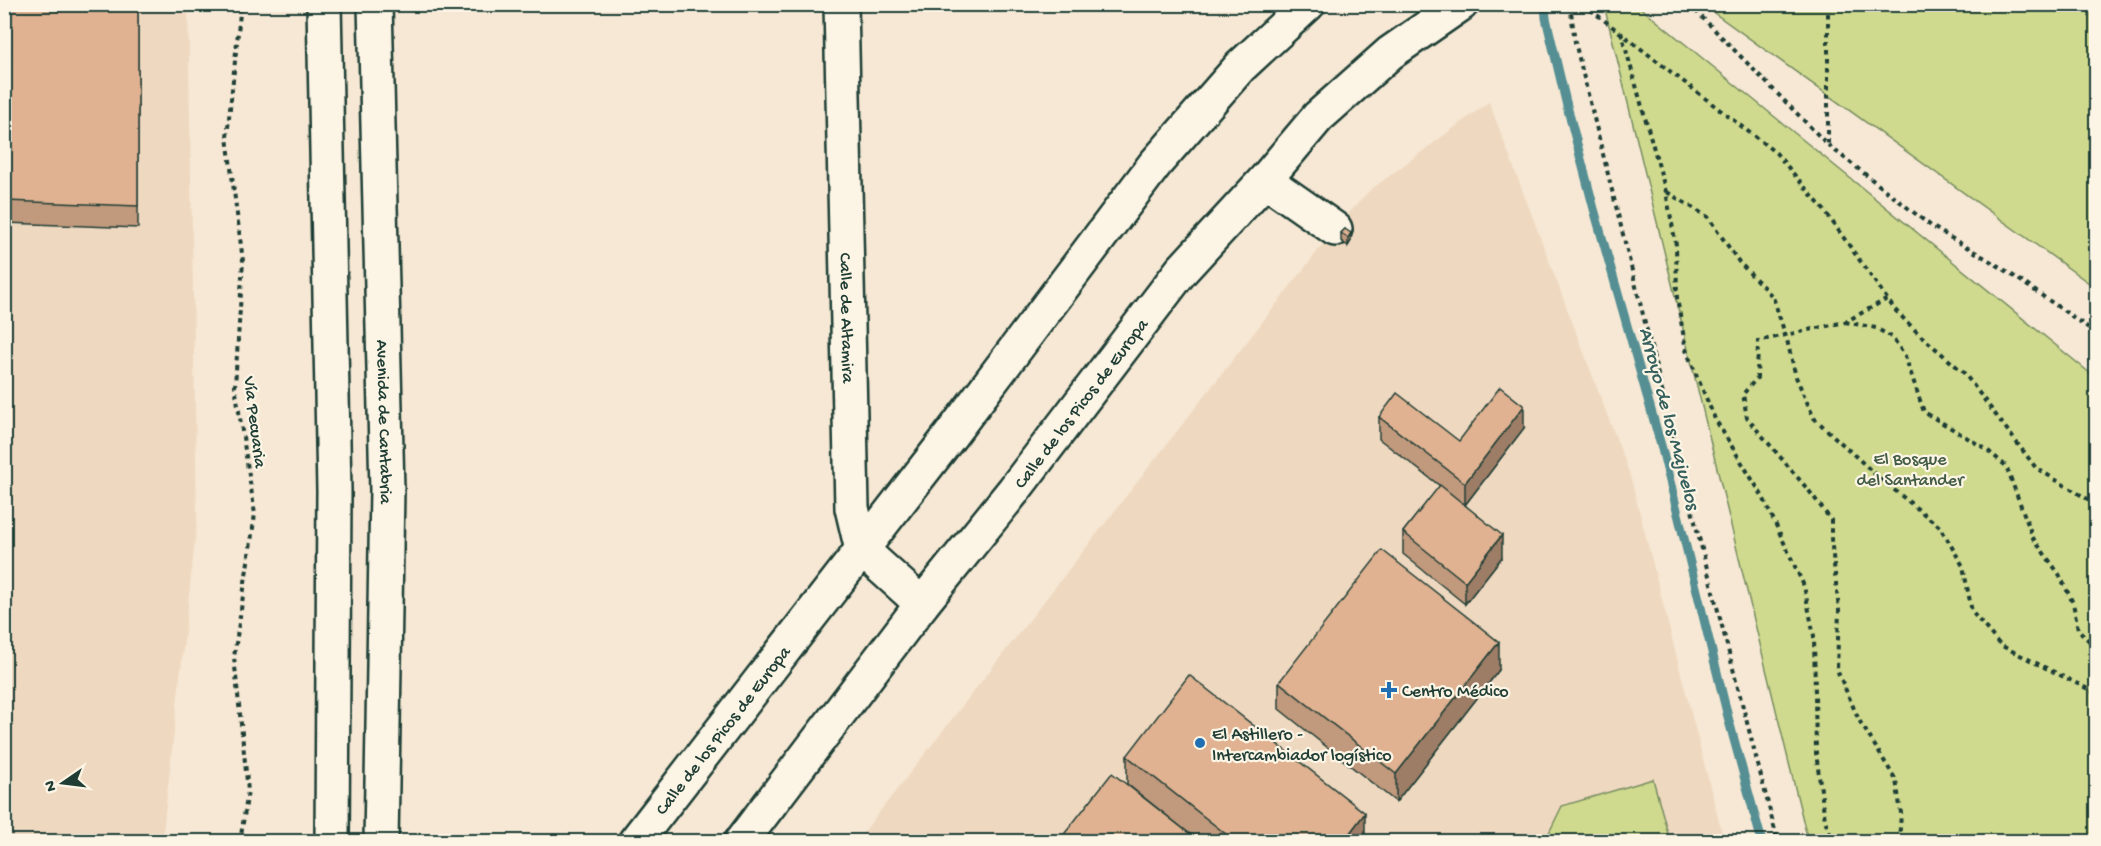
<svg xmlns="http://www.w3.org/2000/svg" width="2101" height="846" font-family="'Gochi Hand',sans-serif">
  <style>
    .built { fill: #efd8c0 }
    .green { fill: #cfda8e; stroke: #778c61; stroke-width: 1.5 }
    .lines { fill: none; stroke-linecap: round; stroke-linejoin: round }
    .stream { stroke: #548f93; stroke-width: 9 }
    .minor-casing { stroke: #1f3d34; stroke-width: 38 }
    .path { stroke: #1f3d34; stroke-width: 4; stroke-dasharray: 4.5 4.5; stroke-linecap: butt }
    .minor { stroke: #fcf5e5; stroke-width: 33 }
    .wall { fill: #c1997d; stroke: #1f3d34; stroke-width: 1.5 }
    .shaded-wall { fill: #9d7d66; stroke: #1f3d34; stroke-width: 1.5 }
    .building { fill: #e0b291; stroke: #1f3d34; stroke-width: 1.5 }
    .poi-dot { fill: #1f6fb2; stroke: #fcf5e5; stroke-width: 2 }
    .labels { text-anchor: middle; stroke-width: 4.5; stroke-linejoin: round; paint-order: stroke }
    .street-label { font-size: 18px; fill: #1f3d34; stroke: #fcf5e5 }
    .park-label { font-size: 18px; fill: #425c46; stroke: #fcf5e5 }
    .poi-label { font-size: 18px; fill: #1f3d34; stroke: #fcf5e5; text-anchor: start }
    .water-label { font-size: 20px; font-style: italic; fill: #355f5c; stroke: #fcf5e5 }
  </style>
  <rect width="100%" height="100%" fill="#f6e8d4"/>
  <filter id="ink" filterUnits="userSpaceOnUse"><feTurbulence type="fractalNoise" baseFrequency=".0167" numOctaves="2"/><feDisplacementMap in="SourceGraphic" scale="12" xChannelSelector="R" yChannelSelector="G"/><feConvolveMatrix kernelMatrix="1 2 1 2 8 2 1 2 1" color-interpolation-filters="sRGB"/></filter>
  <g filter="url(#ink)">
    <path class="built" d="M5 5H188L197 522 162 841 5 842Z
      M1489 102 1630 475 1724 841 856 842 1335 229 1369 191Z"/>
    <path class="green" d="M1604 5H1637L2096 378V841H1808Z
      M1703 5H2096V288Z
      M1653 779 1670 841H1545L1562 806Z"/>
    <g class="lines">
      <path class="stream" d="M1545 4 1546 18 1566 102 1594 209 1662 449 1729 721 1762 842"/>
      <g class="minor-casing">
        <g id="minor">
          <path d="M324 4 334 491 332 842"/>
          <path id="s1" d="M375 4 387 490 381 842"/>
          <path id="s2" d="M841 4 852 508 862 550 922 604"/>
          <path d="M1265 180 1335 229"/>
          <path id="s3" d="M635 842 950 436 1155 164 1240 67 1308 4"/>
          <path id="s4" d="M741 842 922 604 1014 490 1181 271 1265 180 1318 117 1390 53 1461 4"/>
        </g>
      </g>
      <path class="path" d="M1570 4 1575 42 1688 495 1778 842
        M1583 4 1776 153 1824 210 1895 310 1920 335 1964 373 2036 468 2096 504
        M1689 4 1828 145 1931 226 2002 268 2096 333
        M1828 4V144
        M1621 32 1666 192 1676 245 1677 298 1686 350 1715 419 1763 497 1804 586 1814 636 1816 753 1825 820 1833 842
        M1667 192 1708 217 1739 262 1773 297 1787 340 1796 377 1814 418 1877 476 1940 527 1963 566 1972 612 2000 645 2096 693
        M1887 299 1845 322 1758 341 1757 378 1743 394 1747 418 1810 492 1831 520V538L1839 610 1837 670 1859 720 1896 780 1901 813 1899 842
        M1845 322 1876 328 1893 338 1905 356 1924 412 1986 449 2006 466 2033 538 2059 574 2073 603 2078 629 2089 641 2096 640
        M240 842 248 791 234 657 255 514 235 386 243 261 227 137 241 4"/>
      <use href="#minor" class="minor"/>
    </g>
    <path class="wall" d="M138 4V228L6 223V201Z
      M1345 229 1351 241 1348 246 1341 241V233Z
      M1379 417 1459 441 1524 428 1465 505 1502 557 1465 604 1403 554V532L1440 486 1379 439Z
      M1499 670 1396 802 1279 709V682Z
      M1127 756 1365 840 1364 842H1200L1127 784Z"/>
    <path class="shaded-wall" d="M1351 233V241L1348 246V238Z
      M1524 406V428L1465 505V483Z
      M1502 535V557L1465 604V582Z
      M1499 642V670L1396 802V774Z
      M1365 813V840L1364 842H1343Z"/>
    <path class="building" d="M12 4H138V206L6 201Z
      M1345 229 1351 233 1348 238 1341 233Z
      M1500 387 1524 406 1465 483 1379 417 1397 393 1459 441Z
      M1440 485 1502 535 1465 582 1403 532Z
      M1382 550 1499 642 1396 774 1279 682Z
      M1189 675 1365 813 1343 842H1236L1127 756Z
      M1112 773 1200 842H1058Z"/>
  </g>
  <g class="poi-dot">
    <path d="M1386 681h6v6h6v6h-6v6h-6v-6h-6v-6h6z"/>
    <circle cx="1200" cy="743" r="6"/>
  </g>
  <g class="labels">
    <g class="street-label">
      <text dy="6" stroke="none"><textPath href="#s2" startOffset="314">Calle de Altamira</textPath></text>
      <text dy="6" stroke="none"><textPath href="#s4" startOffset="555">Calle de los Picos de Europa</textPath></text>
      <text transform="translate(256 422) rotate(83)" y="6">Vía Pecuaria</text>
      <text dy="6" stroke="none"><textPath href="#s1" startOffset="418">Avenida de Cantabria</textPath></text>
      <text dy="6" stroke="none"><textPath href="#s3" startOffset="142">Calle de los Picos de Europa</textPath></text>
    </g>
    <g class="park-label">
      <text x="1910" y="464">El Bosque<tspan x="1910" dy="21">del Santander</tspan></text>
    </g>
    <g class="poi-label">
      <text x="1402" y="696">Centro Médico</text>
      <text x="1212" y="739">El Astillero -<tspan x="1212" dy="21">Intercambiador logístico</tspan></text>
    </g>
    <g class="water-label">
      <text transform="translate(1671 418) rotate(75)" y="7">Arroyo de los Majuelos</text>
    </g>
  </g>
  <rect width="2101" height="846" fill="none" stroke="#fcf5e5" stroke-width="24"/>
  <rect x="12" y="12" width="2077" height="822" fill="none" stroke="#1f3d34" stroke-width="2" filter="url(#ink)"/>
  <g transform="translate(63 783) rotate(256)" stroke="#fcf5e5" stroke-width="4.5" paint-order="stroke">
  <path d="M0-4.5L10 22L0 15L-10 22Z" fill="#1f3d34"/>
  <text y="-9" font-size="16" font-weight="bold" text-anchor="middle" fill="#1f3d34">N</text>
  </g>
</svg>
